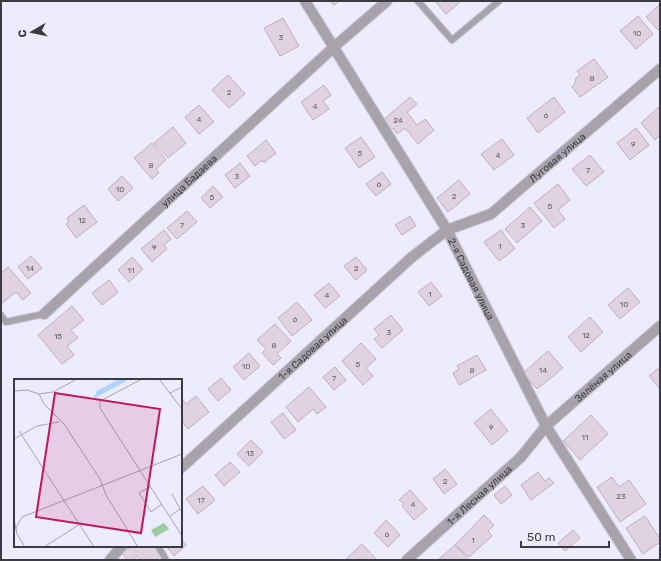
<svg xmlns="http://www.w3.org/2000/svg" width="661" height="561" font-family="Rubik,sans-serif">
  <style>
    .building { fill: #e0d2e1; stroke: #bdafbe }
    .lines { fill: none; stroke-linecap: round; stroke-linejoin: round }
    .lane-casing { stroke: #cac8d8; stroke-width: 8 }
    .street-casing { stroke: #cac8d8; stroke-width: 12 }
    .lane { stroke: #a8a3ab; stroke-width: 6 }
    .street { stroke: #a8a3ab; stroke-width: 10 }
    .labels { text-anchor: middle; stroke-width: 3.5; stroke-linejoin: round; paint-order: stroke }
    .number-label { font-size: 8px; fill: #65616a }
    .street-label { font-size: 10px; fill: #3c3b42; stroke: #edebfe }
    .inset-road { fill: none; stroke: #a6a5b3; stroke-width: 1 }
    .view { fill: #c2185b; fill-opacity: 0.15; stroke: #c2185b; stroke-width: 2 }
    .inset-edge { fill: none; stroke: #3c3b42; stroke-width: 2 }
  </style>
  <rect width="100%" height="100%" fill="#edebfe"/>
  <path class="building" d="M330 1H339L334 5Z
    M435 1H461L446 14Z
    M660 4V29L658 30 646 17Z
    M638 16 653 34 636 49 620 31Z
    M283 18 299 46 280 56 264 28Z
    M594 59 608 77 580 97 572 87 575 83 576 78 580 75 577 71Z
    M228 75 245 94 229 108 212 90Z
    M324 85 331 95 323 101 329 109 313 120 301 102Z
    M410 97 417 104 407 112 417 125 425 119 434 130 418 144 405 128 397 134 393 128 390 131 382 121Z
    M554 97 565 112 538 133 527 118Z
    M199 105 214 122 199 134 185 117Z
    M660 106V135L655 140 641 123Z
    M173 127 186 143 168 158 154 143Z
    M636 128 649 145 630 160 617 143Z
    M361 137 375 157 359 168 345 148Z
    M502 139 514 155 494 170 481 154Z
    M266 140 276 153 265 162 261 161 255 166 247 156Z
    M152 143 166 160 156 169 159 173 152 179 134 158Z
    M590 155 604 172 586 186 572 169Z
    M240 163 250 176 235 188 225 175Z
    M382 172 391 184 376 196 366 184Z
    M122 176 133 188 118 201 108 189Z
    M459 180 470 194 448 212 437 198Z
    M558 184 570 200 558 210 565 219 554 228 534 203Z
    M213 186 223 197 210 208 201 198Z
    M84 205 97 222 76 238 66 224 69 221 67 218Z
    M530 207 542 221 517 243 505 229Z
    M187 211 197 222 177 239 167 228Z
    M410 216 416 226 402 235 395 225Z
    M164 230 171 239 164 245 167 249 152 262 141 249Z
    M501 230 515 249 499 261 484 242Z
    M31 256 42 268 28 279 18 267Z
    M132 257 143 269 129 282 118 270Z
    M356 257 367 270 356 280 344 266Z
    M8 267 31 293 23 300 16 292 1 304V273Z
    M109 280 118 292 102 305 92 293Z
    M431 282 442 296 429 306 418 292Z
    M329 283 340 296 325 308 314 295Z
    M628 288 640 302 620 319 608 305Z
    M297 302 312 320 292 336 278 318Z
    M72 306 84 320 71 330 78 338 67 346 74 355 62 364 38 335Z
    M391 315 403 330 382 348 374 339 379 335 374 329Z
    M590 317 603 332 581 352 568 337Z
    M275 324 291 341 277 354 281 358 273 365 262 353 266 349 257 340Z
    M361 343 376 359 366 368 373 376 363 385 342 361Z
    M548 351 563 368 537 389 523 373Z
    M249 353 260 366 244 380 233 367Z
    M477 355 486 370 459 385 453 373 459 369 457 366Z
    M335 367 346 380 334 390 323 377Z
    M660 367V389L649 376Z
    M221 378 231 390 218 401 208 389Z
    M309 387 326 407 317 414 313 409 298 422 286 407Z
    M196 396 209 412 188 429 181 420V398L186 404Z
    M491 409 508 431 492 445 474 423Z
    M283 413 296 430 284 439 271 422Z
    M591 415 608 434 580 460 563 441Z
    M251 440 263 452 249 466 237 454Z
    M230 462 240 472 224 486 215 475Z
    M445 469 457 484 444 494 433 479Z
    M538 472 545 481 549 478 554 483 531 500 521 485Z
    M612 477 619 487 629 480 646 504 620 522 597 487Z
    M203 486 215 500 198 514 186 499Z
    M505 486 512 495 501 504 494 495Z
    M410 490 427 509 414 520 402 506 404 503 399 500Z
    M484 515 494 525 488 531 492 536 469 557 455 545Z
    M645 516 660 539V542L643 554 626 528Z
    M386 520 400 535 388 547 374 533Z
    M573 530 580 538 565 551 558 543Z
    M181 539 186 545 174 556 166 546H181Z
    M362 544 376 559 375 560H345Z
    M455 545 469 560H438Z
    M132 546H154L161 556 155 560H140L137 556 132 560H127L122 553Z"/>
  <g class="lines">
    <g class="lane-casing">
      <path id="lane" d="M418 1 452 40 499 1
        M1 315 6 322 44 314
        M158 546 166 560"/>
    </g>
    <g class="street-casing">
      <g id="street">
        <path id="s1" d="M305 1 447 230 546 426 631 560"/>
        <path id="s2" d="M44 314 334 47 387 1"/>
        <path id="s3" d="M181 468 412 257 447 230 491 214 660 69"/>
        <path d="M110 560 122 546"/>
        <path id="s4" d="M407 560 521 457 546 426 660 326"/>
      </g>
    </g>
    <use href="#lane" class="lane"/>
    <use href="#street" class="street"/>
  </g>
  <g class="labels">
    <g class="number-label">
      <text x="637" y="36">10</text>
      <text x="281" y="40">3</text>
      <text x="592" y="81">8</text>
      <text x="229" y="95">2</text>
      <text x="315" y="109">4</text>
      <text x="546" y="118">6</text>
      <text x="199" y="122">4</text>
      <text x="398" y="123">24</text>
      <text x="633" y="147">9</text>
      <text x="360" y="156">5</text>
      <text x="498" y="158">4</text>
      <text x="151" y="168">8</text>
      <text x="588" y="173">7</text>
      <text x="237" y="179">3</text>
      <text x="379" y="187">6</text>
      <text x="120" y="192">10</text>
      <text x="454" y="199">2</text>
      <text x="212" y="200">5</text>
      <text x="550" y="209">5</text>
      <text x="82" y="223">12</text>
      <text x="182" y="228">7</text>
      <text x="523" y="228">3</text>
      <text x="500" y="249">1</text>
      <text x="154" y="250">9</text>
      <text x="30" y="271">14</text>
      <text x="356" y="271">2</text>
      <text x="131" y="273">11</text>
      <text x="430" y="297">1</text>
      <text x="327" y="298">4</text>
      <text x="624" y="307">10</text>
      <text x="295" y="322">6</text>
      <text x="389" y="335">3</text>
      <text x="586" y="338">12</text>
      <text x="58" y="339">15</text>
      <text x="274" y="348">8</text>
      <text x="358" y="367">5</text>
      <text x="246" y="369">10</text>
      <text x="472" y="373">8</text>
      <text x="543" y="373">14</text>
      <text x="334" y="381">7</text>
      <text x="491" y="430">9</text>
      <text x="585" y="440">11</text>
      <text x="250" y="456">13</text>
      <text x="445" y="484">2</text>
      <text x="621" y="499">23</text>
      <text x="201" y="503">17</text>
      <text x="413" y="507">4</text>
      <text x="387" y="537">6</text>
      <text x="473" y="543">1</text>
    </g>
    <g class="street-label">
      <text dy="4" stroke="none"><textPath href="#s3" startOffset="491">Луговая улица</textPath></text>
      <text dy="4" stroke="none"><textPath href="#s2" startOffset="197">улица Бадаева</textPath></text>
      <text dy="4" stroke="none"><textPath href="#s1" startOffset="324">2-я Садовая улица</textPath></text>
      <text dy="4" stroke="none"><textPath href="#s3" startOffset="178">1-я Садовая улица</textPath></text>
      <text dy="4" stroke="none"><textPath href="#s4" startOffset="269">Зелёная улица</textPath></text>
      <text dy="4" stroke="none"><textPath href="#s4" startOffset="97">1-я Лесная улица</textPath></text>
    </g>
  </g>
  <g transform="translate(14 379)">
    <rect width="168" height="168" fill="#edebfe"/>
    <path d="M150 144 155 150 141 158 137 151Z" fill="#9dcaa0"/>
    <path d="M105 0H116L79 20 83 12Z" fill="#acd4fe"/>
    <path class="inset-road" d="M128 0 86 22V29L168 157M145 0 168 30M0 12 13 11 25 15 39 13 63 0M156 14 168 8M25 15 30 25 50 45 86 100 92 116 124 168M5 52 80 168M0 60 23 47 45 43M137 107 125 114 137 133 148 125M158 115 166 130M156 137 166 130 168 133M0 139 3 155 11 168M0 152 8 138 168 75M30 168 66 145"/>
    <path class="view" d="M41 14 146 30 127 154 22 138Z"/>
    <rect width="168" height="168" class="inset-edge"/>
  </g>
  <rect width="661" height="561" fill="none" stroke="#3c3b42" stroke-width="4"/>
  <g transform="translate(32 32) rotate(261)" stroke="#edebfe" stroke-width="3" paint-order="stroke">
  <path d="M0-3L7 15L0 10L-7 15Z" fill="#3c3b42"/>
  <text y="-6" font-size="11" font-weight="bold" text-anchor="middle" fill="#3c3b42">С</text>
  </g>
  <path d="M521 541v6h88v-6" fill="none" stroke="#3c3b42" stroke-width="2"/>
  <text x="527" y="541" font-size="12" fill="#3c3b42" stroke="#edebfe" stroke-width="3" paint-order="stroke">50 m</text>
</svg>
